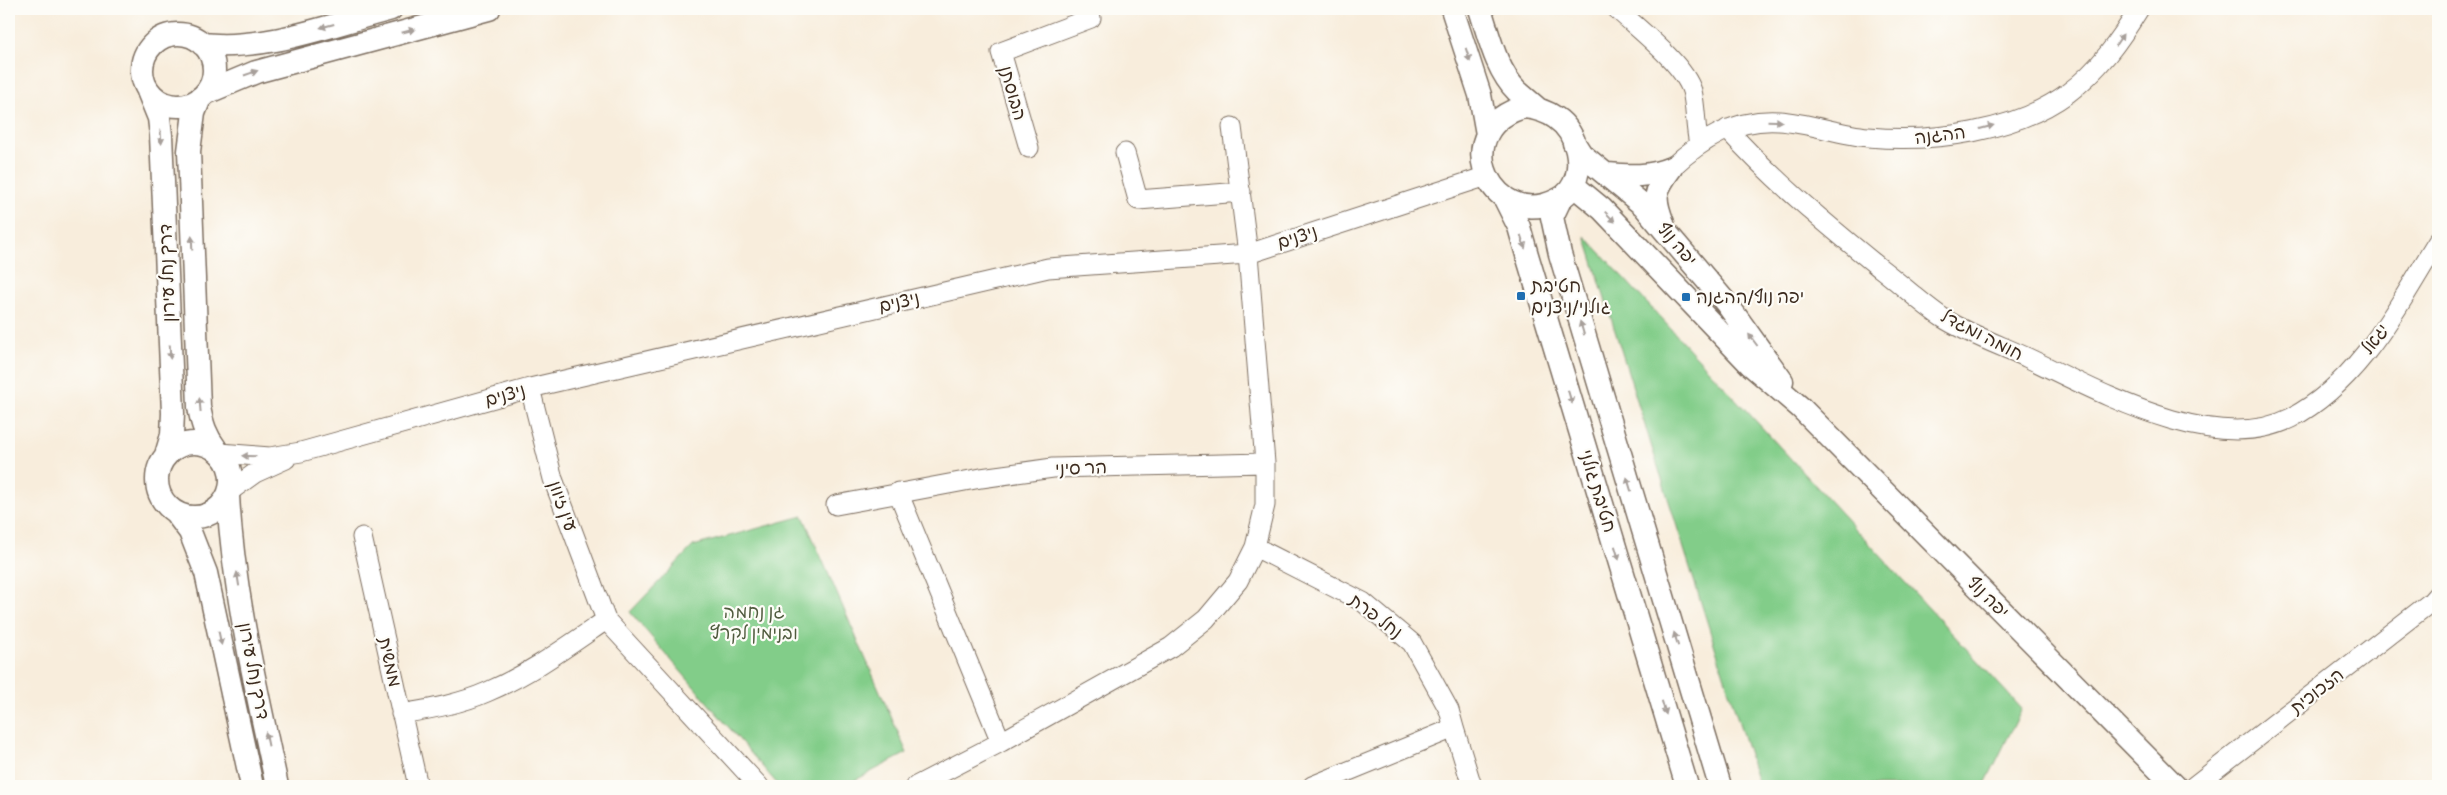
<svg xmlns="http://www.w3.org/2000/svg" width="2447" height="795" font-family="Pangolin,'Playpen Sans Hebrew',sans-serif">
  <style>
    .green { fill: #82cd89; stroke: #5e7c54 }
    .lines { fill: none; stroke-linecap: round; stroke-linejoin: round }
    .minor-casing { stroke: #7d6e60; stroke-width: 21 }
    .tertiary-casing { stroke: #7d6e60; stroke-width: 25 }
    .minor { stroke: #fff; stroke-width: 19 }
    .tertiary { stroke: #fff; stroke-width: 22 }
    .oneway { fill: #a79f9a }
    .poi-dot { fill: #1f6fb2; stroke: #fdfcf7; stroke-width: 2 }
    .labels { text-anchor: middle; stroke-width: 4.5; stroke-linejoin: round; paint-order: stroke }
    .street-label { font-size: 18px; fill: #3b2a1e; stroke: #fdfcf7 }
    .poi-label { font-size: 18px; fill: #3b2a1e; stroke: #fdfcf7; text-anchor: start }
    .park-label { font-size: 18px; fill: #505b3e; stroke: #fdfcf7 }
  </style>
  <rect width="100%" height="100%" fill="#fdfcf7"/>
  <filter id="ink" filterUnits="userSpaceOnUse"><feTurbulence type="fractalNoise" baseFrequency=".02" numOctaves="2"/><feDisplacementMap in="SourceGraphic" scale="10" xChannelSelector="R" yChannelSelector="G"/><feConvolveMatrix kernelMatrix="1 2 1 2 8 2 1 2 1" color-interpolation-filters="sRGB"/></filter>
  <filter id="wash" filterUnits="userSpaceOnUse"><feTurbulence type="fractalNoise" baseFrequency=".0096" numOctaves="4" result="noise"/><feDisplacementMap in="SourceGraphic" scale="20" xChannelSelector="R" yChannelSelector="G"/><feGaussianBlur stdDeviation="1.12" result="paint"/><feColorMatrix in="noise" values="0 0 0 0 0 0 0 0 0 0 0 0 0 0 0 0 0 1.4 0 .05"/><feComposite in="paint" operator="in"/></filter>
  <g filter="url(#wash)">
    <rect width="100%" height="100%" fill="#f8eddc"/>
    <path class="green" d="M1585 236 2022 709 1984 786H1759Z
      M803 516 907 753 844 786H779L630 612 693 546Z"/>
  </g>
  <g filter="url(#ink)">
    <g class="lines">
      <g class="minor-casing">
        <path id="minor" d="M1617 9C1638 29 1684 64 1692 91 1696 107 1695 127 1699 144
          M1727 129C1774 181 1826 224 1880 268 1901 284 1921 303 1943 318 1966 333 2002 346 2028 358 2098 391 2214 457 2291 418 2361 381 2398 305 2438 241
          M1029 148 1001 52 1091 18 1088 9
          M1125 153 1138 200 1241 192
          M1671 168C1701 140 1736 118 1779 121 1809 123 1838 134 1868 137 1933 143 2015 132 2068 93 2099 70 2120 40 2139 9
          M530 388 553 479 606 620 759 786
          M220 453 270 457 301 452 530 388 1048 268 1248 254 1487 176
          M230 491 255 473 286 459
          M898 492 1001 742
          M836 505 981 478 1053 468 1265 463
          M362 537 418 786
          M1255 547 1363 602 1412 643 1449 710 1454 728 1312 786
          M401 714C430 709 460 704 487 692 530 674 568 646 606 620
          M1454 728 1472 786
          M916 786 1001 742 1171 647 1206 619 1238 581 1255 547 1265 505V463L1248 254 1232 127
          M2194 786 2431 602 2438 594"/>
      </g>
      <g class="tertiary-casing">
        <path id="tertiary" d="M1452 9 1480 95 1487 134
          M1480 9C1489 36 1496 70 1517 91 1524 97 1531 103 1538 109
          M142 70a36 36 0 1 1 72 0a36 36 0 1 1-72 0Z
          M202 44C266 51 330 25 391 9
          M148 91 159 118 161 135 173 413 172 435 166 455
          M206 93 256 72 489 9
          M200 98 194 113 189 151 199 407C202 424 206 436 216 449
          M1524 107C1536 108 1546 111 1556 118 1577 132 1586 168 1570 190 1565 197 1554 202 1544 205 1486 219 1450 128 1524 107Z
          M1574 143 1581 154 1643 205 1727 304 1782 381
          M1607 174C1630 176 1650 177 1671 168
          M1572 188 1579 190 1602 209 1751 365 1801 408 2175 786
          M1504 197 1519 227 1527 255 1687 786
          M1561 198 1552 217 1560 254 1720 786
          M1663 223C1653 197 1654 191 1671 168
          M157 480a37 37 0 1 1 74 0a37 37 0 1 1-74 0Z
          M228 495C233 593 257 690 277 786
          M175 512 190 532 206 573 252 786"/>
      </g>
      <use href="#minor" class="minor"/>
      <use href="#tertiary" class="tertiary"/>
    </g>
    <defs><path id="oneway-solid" d="M-6-.8H1V-3.2L6.5 0L1 3.2V.8H-6Z" transform="scale(1.25)"/></defs>
    <g class="oneway">
      <use href="#oneway-solid" transform="translate(327 26) rotate(165)"/>
      <use href="#oneway-solid" transform="translate(408 31) rotate(-15)"/>
      <use href="#oneway-solid" transform="translate(2119 40) rotate(-56)"/>
      <use href="#oneway-solid" transform="translate(1468 55) rotate(72)"/>
      <use href="#oneway-solid" transform="translate(251 73) rotate(-19)"/>
      <use href="#oneway-solid" transform="translate(1775 121) rotate(2)"/>
      <use href="#oneway-solid" transform="translate(1987 127) rotate(-15)"/>
      <use href="#oneway-solid" transform="translate(161 137) rotate(85)"/>
      <use href="#oneway-solid" transform="translate(1610 217) rotate(46)"/>
      <use href="#oneway-solid" transform="translate(1523 242) rotate(72)"/>
      <use href="#oneway-solid" transform="translate(192 243) rotate(-92)"/>
      <use href="#oneway-solid" transform="translate(1582 328) rotate(-107)"/>
      <use href="#oneway-solid" transform="translate(1753 340) rotate(-127)"/>
      <use href="#oneway-solid" transform="translate(170 352) rotate(88)"/>
      <use href="#oneway-solid" transform="translate(1570 397) rotate(73)"/>
      <use href="#oneway-solid" transform="translate(200 405) rotate(-95)"/>
      <use href="#oneway-solid" transform="translate(249 456) rotate(-179)"/>
      <use href="#oneway-solid" transform="translate(1629 484) rotate(-107)"/>
      <use href="#oneway-solid" transform="translate(1617 553) rotate(73)"/>
      <use href="#oneway-solid" transform="translate(238 579) rotate(-99)"/>
      <use href="#oneway-solid" transform="translate(220 638) rotate(78)"/>
      <use href="#oneway-solid" transform="translate(1676 639) rotate(-107)"/>
      <use href="#oneway-solid" transform="translate(1664 708) rotate(73)"/>
      <use href="#oneway-solid" transform="translate(267 739) rotate(-102)"/>
    </g>
  </g>
  <g class="poi-dot">
    <rect x="1516" y="291" width="10" height="10" rx="2.5"/>
    <rect x="1681" y="292" width="10" height="10" rx="2.5"/>
  </g>
  <g class="labels">
    <g class="street-label">
      <text transform="translate(1013 93) rotate(74)" y="6">הבוסתן</text>
      <text transform="translate(1940 135) rotate(-7)" y="6">ההגנה</text>
      <text transform="translate(1297 237) rotate(-18)" y="6">ניצנים</text>
      <text transform="translate(1677 244) rotate(50)" y="6">יפה נוף</text>
      <text transform="translate(167 273) rotate(-92)" y="6">דרך נחל עירון</text>
      <text transform="translate(899 302) rotate(-13)" y="6">ניצנים</text>
      <text transform="translate(1982 335) rotate(27)" y="6">חומה ומגדל</text>
      <text transform="translate(2375 339) rotate(-53)" y="6">יגאל</text>
      <text transform="translate(505 395) rotate(-16)" y="6">ניצנים</text>
      <text transform="translate(1081 468) rotate(-2)" y="6">הר סיני</text>
      <text transform="translate(1598 491) rotate(73)" y="6">חטיבת גולני</text>
      <text transform="translate(563 506) rotate(70)" y="6">עין זיוון</text>
      <text transform="translate(1988 597) rotate(45)" y="6">יפה נוף</text>
      <text transform="translate(1376 616) rotate(37)" y="6">נחל פרת</text>
      <text transform="translate(390 662) rotate(77)" y="6">ממשית</text>
      <text transform="translate(254 671) rotate(79)" y="6">דרך נחל עירון</text>
      <text transform="translate(2317 691) rotate(-38)" y="6">הזכוכית</text>
    </g>
    <g class="poi-label">
      <text x="1531" y="292">חטיבת<tspan x="1531" dy="21">גולני/ניצנים</tspan></text>
      <text x="1696" y="303">יפה נוף/ההגנה</text>
    </g>
    <g class="park-label">
      <text x="754" y="618">גן נחמה<tspan x="754" dy="21">ובנימין לקרץ</tspan></text>
    </g>
  </g>
  <rect width="2447" height="795" fill="none" stroke="#fdfcf7" stroke-width="30"/>
</svg>
